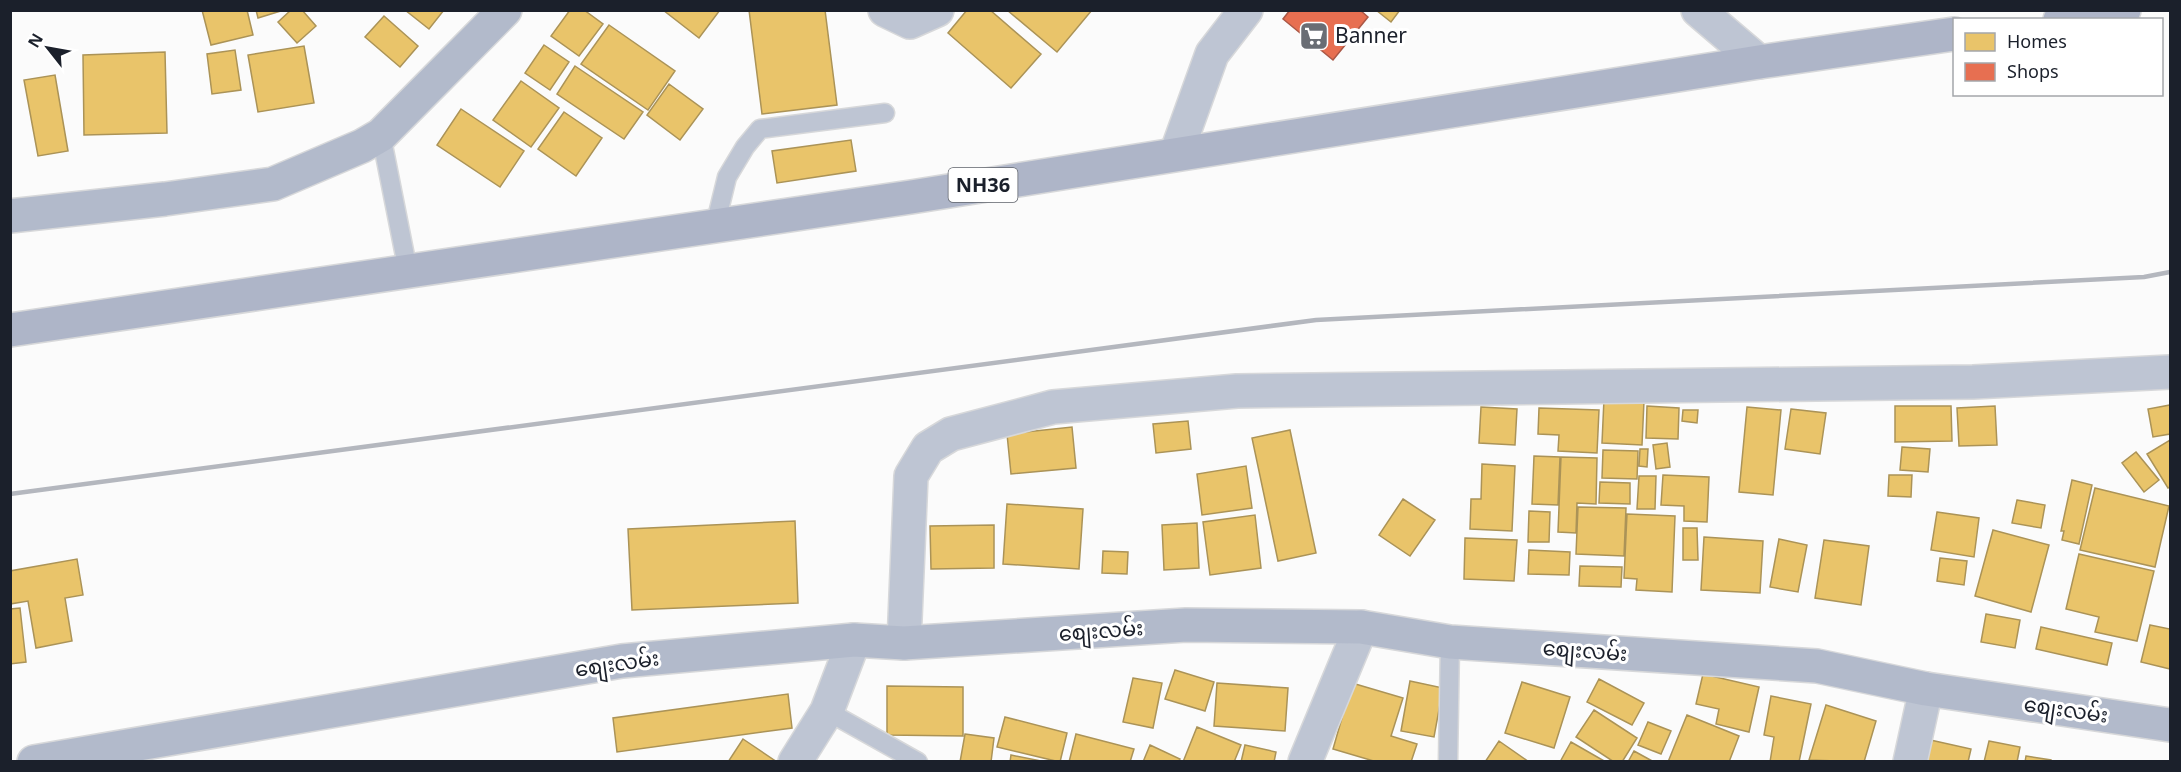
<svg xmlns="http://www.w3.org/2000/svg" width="2181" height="772" font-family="'Noto Sans','Noto Sans Myanmar',sans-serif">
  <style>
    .homes { fill: #e9c46a; stroke: #ab9357; stroke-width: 1.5 }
    .shops { fill: #e76f51; stroke: #aa5746; stroke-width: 1.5 }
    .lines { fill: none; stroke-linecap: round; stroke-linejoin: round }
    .lane-casing { stroke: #d7d8da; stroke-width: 21 }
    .street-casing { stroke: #d7d8da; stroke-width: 36 }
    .secondary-casing { stroke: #d7d8da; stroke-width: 36 }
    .highway-casing { stroke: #d7d8da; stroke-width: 36 }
    .lane { stroke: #bec5d3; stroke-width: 18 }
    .street { stroke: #bec5d3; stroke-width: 33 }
    .secondary { stroke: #b2bacb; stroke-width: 33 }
    .highway { stroke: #aeb5c8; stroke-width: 33 }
    .rail { stroke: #b4b7be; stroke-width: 4.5 }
    .labels { text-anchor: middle; stroke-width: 6; stroke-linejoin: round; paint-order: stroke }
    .shield { fill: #fff; stroke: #5f636b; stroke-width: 1.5 }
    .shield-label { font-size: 20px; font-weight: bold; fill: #1b202b }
    .poi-label { font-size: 21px; fill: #1b202b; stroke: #fff; text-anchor: start }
    .street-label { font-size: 21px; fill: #1b202b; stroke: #fff }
  </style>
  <rect width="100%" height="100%" fill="#fbfbfb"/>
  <path class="homes" d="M202 10H247L253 35 211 45Z
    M256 10H284L258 18Z
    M291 10H302L316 26 297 43 278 22Z
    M405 10H444L429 29Z
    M570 10H584L603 24 579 56 551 36Z
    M663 10H720L699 38Z
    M749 10H825L837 105 762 114Z
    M967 10H990L1041 54 1011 88 948 33Z
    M1007 10H1092L1057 52Z
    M1376 10H1400L1391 22Z
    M384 16 418 46 400 67 365 37Z
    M609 25 675 71 648 110 581 64Z
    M544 45 569 62 550 90 525 73Z
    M304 46 314 103 258 112 248 55Z
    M235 50 241 90 212 94 207 54Z
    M165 52 167 133 84 135 83 55Z
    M575 66 643 112 624 139 557 94Z
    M55 75 68 151 38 156 24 80Z
    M521 81 559 108 531 147 493 120Z
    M669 84 703 109 680 140 647 115Z
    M461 109 524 151 500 187 437 145Z
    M564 112 602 138 576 176 538 149Z
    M851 140 856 171 777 183 772 151Z
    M1604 399 1644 401 1642 445 1602 443Z
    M2170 405V434L2153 437 2148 409Z
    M1647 406 1679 408 1678 439 1646 438Z
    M1895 406H1951L1952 441 1895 442Z
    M1995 406 1997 445 1959 446 1957 408Z
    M1481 407 1517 409 1515 445 1479 443Z
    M1747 407 1781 410 1773 495 1739 492Z
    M1539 408 1599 410 1597 453 1558 451 1559 435 1538 434Z
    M1791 409 1826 413 1820 454 1785 449Z
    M1683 410H1698L1697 423 1682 421Z
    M1188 421 1191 449 1156 453 1153 424Z
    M1072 427 1076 468 1011 474 1007 434Z
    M1290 430 1316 553 1278 561 1252 438Z
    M2170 440V487L2168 488 2147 454Z
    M1667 443 1670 467 1656 469 1653 445Z
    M1902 447 1930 449 1928 472 1900 470Z
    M1640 449H1648L1647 467 1639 466Z
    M1603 450 1638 451 1637 479 1602 478Z
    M2136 452 2159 480 2144 492 2122 463Z
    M1534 456 1560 457 1558 505 1532 504Z
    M1561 457 1597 458 1596 504 1577 503 1576 533 1558 532Z
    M1482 464 1515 466 1512 531 1470 529 1471 499H1481Z
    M1246 466 1252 508 1202 515 1197 474Z
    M1663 475 1709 477 1707 522 1684 521V506L1661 505Z
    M1889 475H1912L1911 497 1888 496Z
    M1639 476H1656L1655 509H1637Z
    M2072 480 2092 485 2079 544 2062 540 2064 531H2061Z
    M1600 482 1630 483V504L1599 503Z
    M2095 488 2169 506 2155 567 2080 550Z
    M1403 499 1435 520 1410 556 1379 535Z
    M2017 500 2045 505 2041 528 2012 523Z
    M1007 504 1083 509 1079 569 1003 564Z
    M1578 507 1626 508 1624 556 1576 554Z
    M1529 511 1550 512 1549 542H1528Z
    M1937 512 1979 518 1974 557 1931 550Z
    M1627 514 1675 516 1672 592 1636 590 1637 579 1624 578Z
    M1255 515 1261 568 1210 575 1203 522Z
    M795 521 798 603 632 610 628 529Z
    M1197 523 1199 568 1164 570 1162 525Z
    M994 525V568L931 569 930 526Z
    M1683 528H1697L1698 560H1683Z
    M1993 530 2049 545 2031 612 1975 596Z
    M1704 537 1763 541 1760 593 1701 590Z
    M1465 538 1517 540 1514 581 1464 579Z
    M1779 539 1807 545 1798 592 1770 587Z
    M1824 540 1869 546 1861 605 1815 598Z
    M1529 550 1570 552 1569 575 1528 574Z
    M1103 551 1128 552 1127 574 1102 573Z
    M2079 554 2154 571 2137 641 2095 632 2099 617 2066 609Z
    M1940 558 1967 561 1964 585 1937 581Z
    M77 559 83 595 65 598 72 641 36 648 28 601 10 604V571Z
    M1580 566 1622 567 1621 587 1579 586Z
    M20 608 26 662 10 664V609Z
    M1986 614 2020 620 2015 648 1981 642Z
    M2150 625 2170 629V669L2141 662Z
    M2041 627 2112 643 2107 665 2036 649Z
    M1175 670 1214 682 1205 711 1165 699Z
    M1703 674 1759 687 1749 732 1716 724 1719 709 1696 704Z
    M1133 678 1162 683 1153 728 1123 722Z
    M1599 679 1644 703 1632 725 1587 702Z
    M1410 681 1443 688 1434 737 1401 731Z
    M1522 682 1570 697 1554 748 1505 733Z
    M1217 683 1288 688 1285 731 1214 726Z
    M1352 683 1403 698 1391 736 1417 744 1411 762H1377L1333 749Z
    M887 686 963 687V736L887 735Z
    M788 694 792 728 617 752 613 718Z
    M1771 696 1811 704 1799 762H1770L1774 737 1764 735Z
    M1826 705 1876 721 1864 762 1809 760Z
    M1594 710 1637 738 1622 762H1614L1576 737Z
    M1687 715 1739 736 1729 762H1668Z
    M1005 717 1067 733 1060 762 997 747Z
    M1648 722 1671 731 1661 754 1638 745Z
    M1197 727 1241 745 1234 762H1183Z
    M965 734 994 738 991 762H960Z
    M1076 734 1134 749 1130 762H1069Z
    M743 739 777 762H728Z
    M1926 739 1971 749 1968 762H1921Z
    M1499 741 1529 762H1485Z
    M1989 741 2020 747 2017 762H1984Z
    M1571 742 1606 762H1560Z
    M1150 745 1180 759 1178 762H1143Z
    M1245 745 1276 752 1274 762H1241Z
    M1634 751 1654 762H1628Z
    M1011 755 1046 762H1010Z
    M2026 756 2051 760V762H2025Z"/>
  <path class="shops" d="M1290 10H1360L1368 17 1333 60 1283 19Z"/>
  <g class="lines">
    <g class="lane-casing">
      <path id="lane" d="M381 135 408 271
        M715 226 727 177 745 147 760 129 885 113
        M827 711 918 762
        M1448 762 1450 642"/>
    </g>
    <g class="street-casing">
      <path id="street" d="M885 10 910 22 937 10
        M1698 10 1759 62
        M1176 154 1212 54 1246 10
        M904 643 911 476 928 448 951 434 1053 407 1237 391 1973 382 2170 372
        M795 762 827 711 854 640
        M1305 762 1361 627
        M1910 762 1926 689"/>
    </g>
    <g class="secondary-casing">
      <path id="secondary" d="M10 216 165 199 273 184 362 146 381 135 505 10
        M34 762 622 661 854 640 904 643 1186 625 1361 627 1450 642 1817 666 1926 689 2170 725"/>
    </g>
    <g class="highway-casing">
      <path id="highway" d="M2060 20 2124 10
        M10 330 911 197 1759 62 1954 34"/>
    </g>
    <use href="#lane" class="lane"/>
    <use href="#street" class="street"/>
    <use href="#secondary" class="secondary"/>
    <use href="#highway" class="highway"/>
    <path class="rail" d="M10 494 1316 320 2144 277 2170 272"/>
  </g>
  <defs>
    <g id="supermarket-square" transform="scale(1.5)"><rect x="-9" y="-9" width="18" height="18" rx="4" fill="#696d74" stroke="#fff"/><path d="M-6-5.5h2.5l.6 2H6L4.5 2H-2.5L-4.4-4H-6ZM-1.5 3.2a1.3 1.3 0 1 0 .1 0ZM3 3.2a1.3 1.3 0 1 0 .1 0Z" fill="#fff"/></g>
  </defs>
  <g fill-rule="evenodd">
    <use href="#supermarket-square" x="1314" y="36"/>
  </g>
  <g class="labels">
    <rect class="shield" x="948.5" y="168" width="69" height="34" rx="4.5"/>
    <g class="shield-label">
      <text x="983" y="192">NH36</text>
    </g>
    <g class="poi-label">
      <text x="1335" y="43">Banner</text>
    </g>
    <g class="street-label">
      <text transform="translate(1101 631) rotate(-4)" y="7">စျေးလမ်း</text>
      <text transform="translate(1585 651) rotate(4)" y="7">စျေးလမ်း</text>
      <text transform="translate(617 664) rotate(-8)" y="7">စျေးလမ်း</text>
      <text transform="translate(2066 710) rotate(8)" y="7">စျေးလမ်း</text>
    </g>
  </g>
  <rect width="2181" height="772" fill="none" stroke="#1b202b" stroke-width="24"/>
  <rect x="1953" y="18" width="210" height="78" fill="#ffffff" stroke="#a4a6aa" stroke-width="1.5"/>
  <rect x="1965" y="33" width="30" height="18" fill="#e9c46a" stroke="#a4a6aa" stroke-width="1.5"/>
  <text x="2007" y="48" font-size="18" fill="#1b202b">Homes</text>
  <rect x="1965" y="63" width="30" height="18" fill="#e76f51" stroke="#a4a6aa" stroke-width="1.5"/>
  <text x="2007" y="78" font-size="18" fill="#1b202b">Shops</text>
  <g transform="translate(48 48) rotate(301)" stroke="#ffffff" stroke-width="4.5" paint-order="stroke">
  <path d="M0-4.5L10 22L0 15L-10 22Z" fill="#1b202b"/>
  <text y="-9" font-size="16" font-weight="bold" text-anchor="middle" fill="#1b202b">N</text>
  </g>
</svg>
